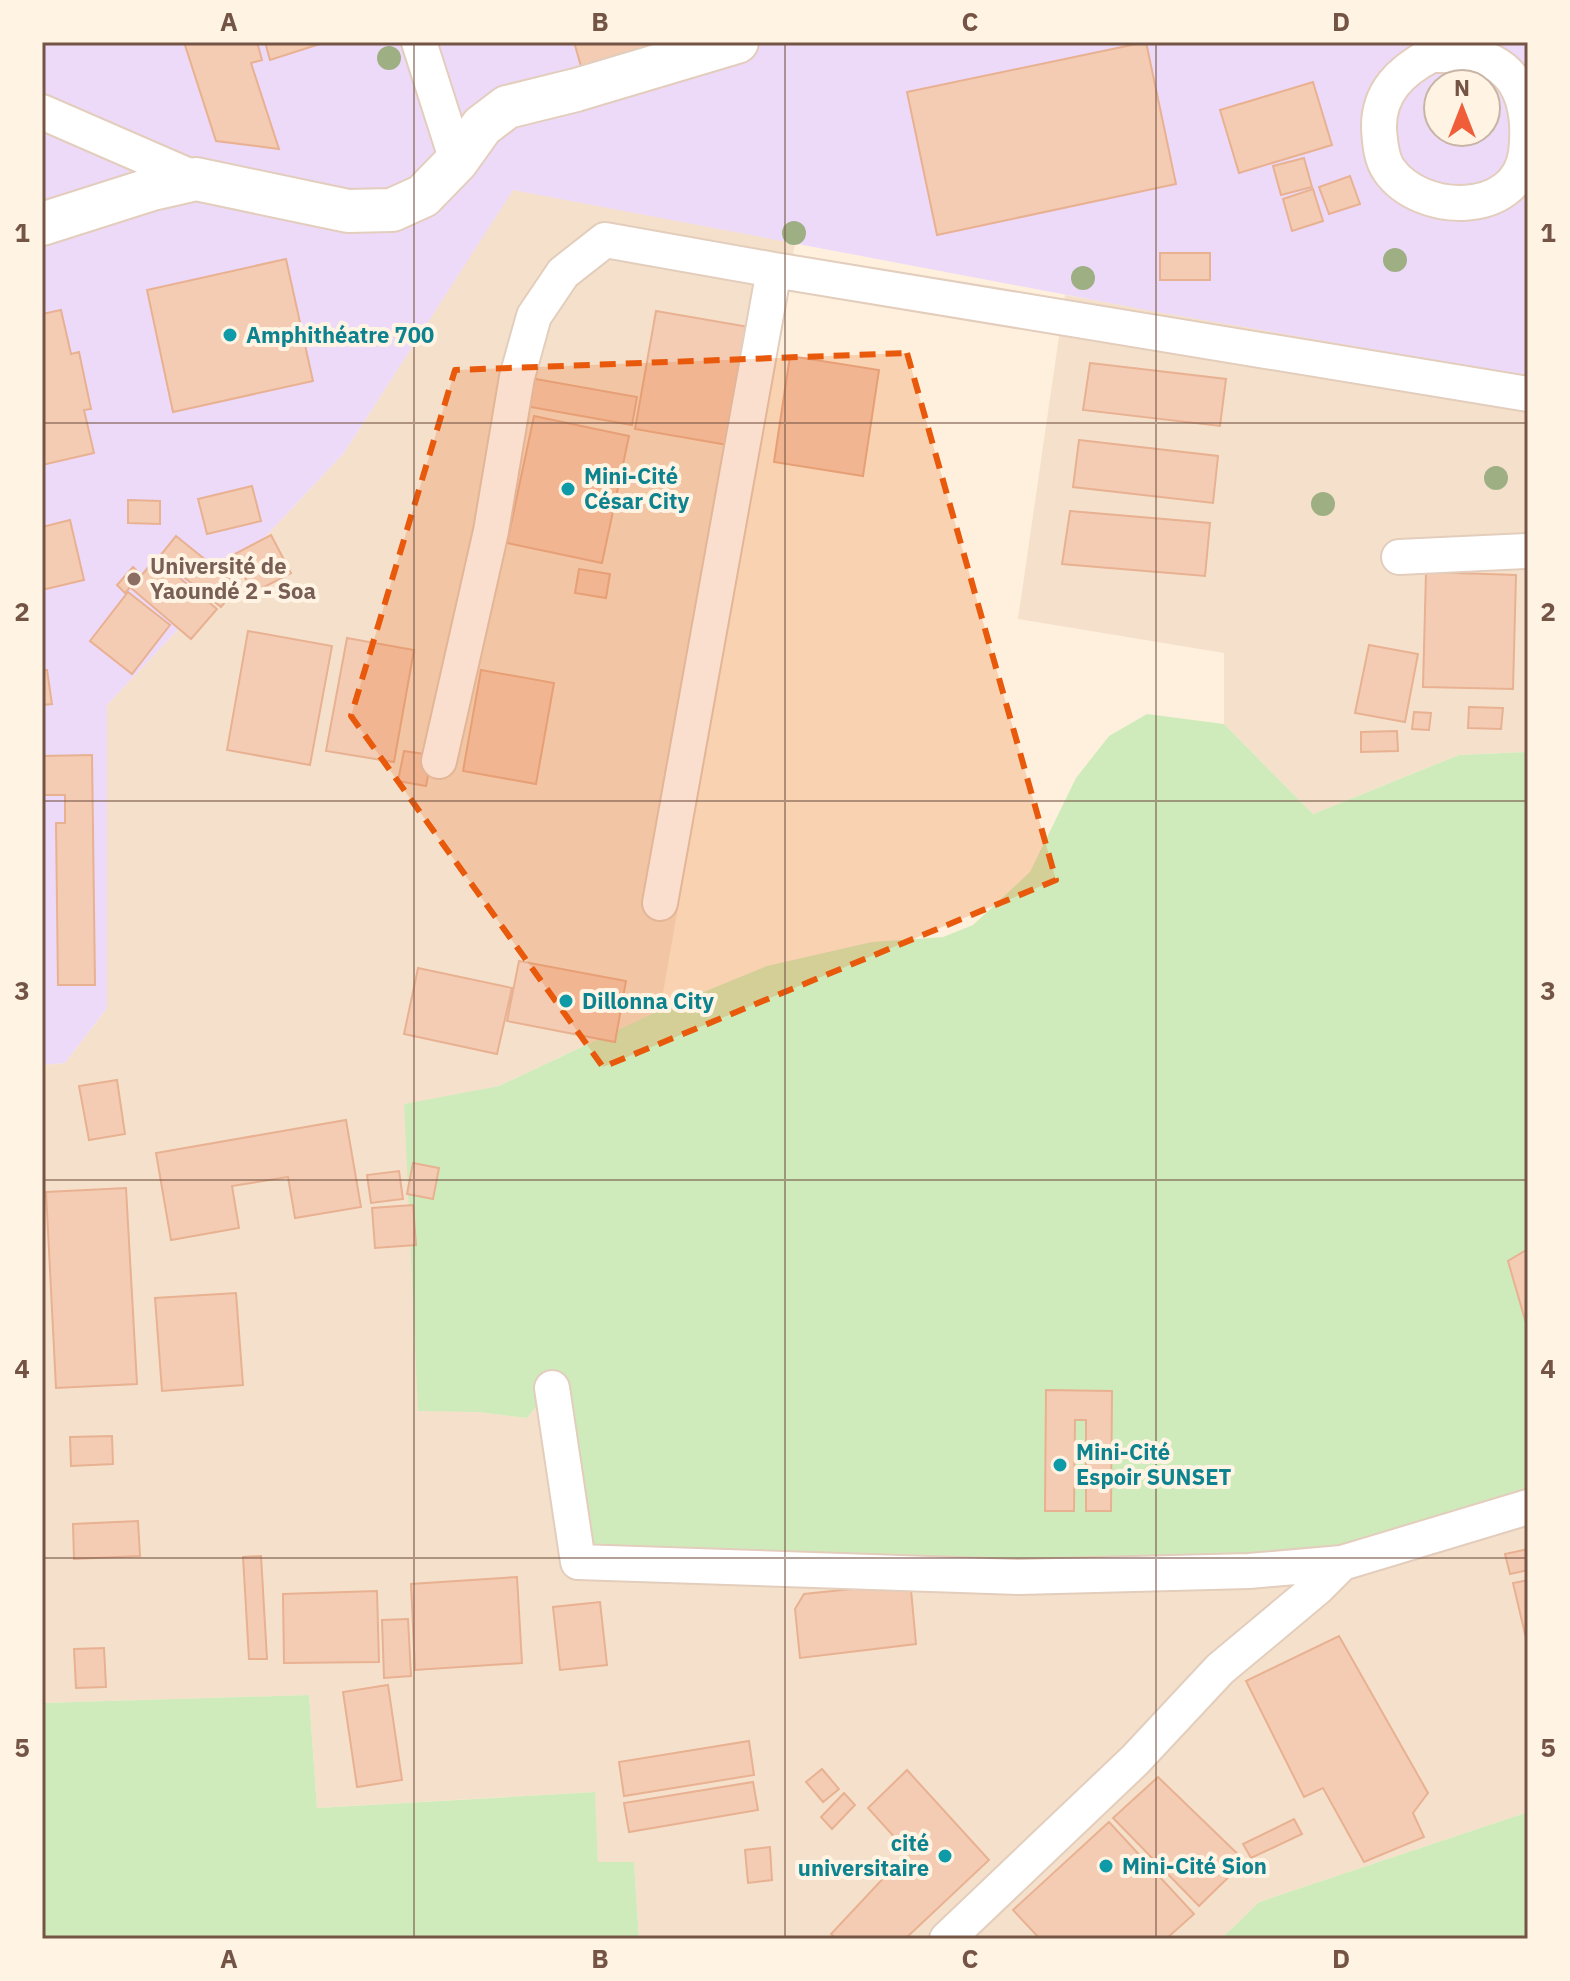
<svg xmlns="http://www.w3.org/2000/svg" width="1570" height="1981" font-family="'IBM Plex Sans',sans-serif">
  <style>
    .residential { fill: #f5e1cb }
    .education { fill: #eddaf9; fill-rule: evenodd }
    .green { fill: #d0ebbb }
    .building { fill: #f4ccb3; stroke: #e8b192; stroke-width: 2 }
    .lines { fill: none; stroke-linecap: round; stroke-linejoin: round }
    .minor-casing { stroke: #e3cdbc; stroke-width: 38 }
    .tertiary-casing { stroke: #e3cdbc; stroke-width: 46 }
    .minor { stroke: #fff; stroke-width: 34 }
    .tertiary { stroke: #fff; stroke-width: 42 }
    .tree { fill: #9eaf84 }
    .marked { fill: #e8590c; fill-opacity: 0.2; stroke: #e8590c; stroke-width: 6; stroke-dasharray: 16 10; stroke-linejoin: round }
    .grid { fill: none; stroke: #745445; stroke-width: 2; stroke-opacity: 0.55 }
    .culture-dot { fill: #0f9aa8; stroke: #fff4e4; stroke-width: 3 }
    .education-dot { fill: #8d6e63; stroke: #fff4e4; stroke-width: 3 }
    .labels { text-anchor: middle; stroke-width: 8; stroke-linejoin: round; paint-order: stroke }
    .culture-label { font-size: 22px; font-weight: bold; fill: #0d838f; stroke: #fff4e4; text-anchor: start }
    .education-label { font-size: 22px; font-weight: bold; fill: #785e54; stroke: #fff4e4; text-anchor: start }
    .neatline { fill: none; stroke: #745445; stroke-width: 3 }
    .grid-label { font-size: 26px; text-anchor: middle; font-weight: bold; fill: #745445 }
  </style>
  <rect width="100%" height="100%" fill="#fef0dd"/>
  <path class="residential" d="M513 189 795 243 660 1010 499 1086 404 1105 478 1412 527 1418 552 1388 1528 1508V1812L1259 1902 1221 1939H639L634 1863 598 1862 594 1792 317 1808 309 1695 42 1703V1065L65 1063 107 1008V705L344 453Z
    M1065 295 1528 376V752L1459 755 1313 814 1224 724V653L1018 619Z"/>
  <path class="education" d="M42 42H1528V376L1157 312 513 190 344 453 107 705V1008L65 1063 42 1065ZM1438 84H1486V132H1438Z"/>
  <path class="green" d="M1147 714 1224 724 1313 814 1459 755 1528 752V1508L1249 1571 578 1562 551 1389 527 1418 478 1412 418 1411 404 1104 499 1086 660 1010 767 966 872 942 943 937 973 925 1030 872 1076 778 1109 736Z
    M309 1695 317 1808 595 1792 598 1862H634L639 1939H42V1703Z
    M1528 1812V1939H1221L1259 1902Z"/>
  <path class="building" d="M184 42H257L262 60 251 63 279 149 216 141Z
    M265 42H326L270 60Z
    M574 42H652L655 51 583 73Z
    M1146 42 1176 184 937 235 907 92Z
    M1313 82 1332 145 1239 173 1220 110Z
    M1304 158 1312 187 1281 195 1273 166Z
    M1350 176 1360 204 1329 214 1319 187Z
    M1313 189 1323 221 1292 231 1283 199Z
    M1160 253H1210V280H1160Z
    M286 259 313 381 173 412 147 290Z
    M61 310 71 354 79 352 91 409 84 410 94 453 42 465V314Z
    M656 311 749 327 728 445 635 429Z
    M790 356 879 370 863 476 774 462Z
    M1090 363 1226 379 1220 426 1083 410Z
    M530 378 637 397 632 425 525 406Z
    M534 416 629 436 602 563 507 543Z
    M1079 440 1218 456 1213 503 1073 487Z
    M252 486 261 521 207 534 198 499Z
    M128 500 160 501V524L128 523Z
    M1070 511 1210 523 1205 576 1062 564Z
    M70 520 84 580 42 590V527Z
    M271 535 291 573 253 593 233 555Z
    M176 536 238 586 221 607 159 557Z
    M156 558 217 609 191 639 131 588Z
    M133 567 141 575 125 593 117 585Z
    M579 569 610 574 606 598 575 593Z
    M1426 572 1516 575 1513 689 1423 687Z
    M128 592 170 625 132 674 90 641Z
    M248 631 332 646 310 765 227 750Z
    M347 638 414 650 394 762 326 751Z
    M1369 645 1418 654 1405 722 1355 713Z
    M42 670H47L52 704 42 705Z
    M481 670 554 683 536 784 463 771Z
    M1469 707 1503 708 1501 729 1468 728Z
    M1414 712 1431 713 1429 730 1412 729Z
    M1397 731 1398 751 1361 752V732Z
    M404 751 432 755 426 786 398 781Z
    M92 755 95 985H58L56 823H65V795H42V756Z
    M519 961 626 981 615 1042 507 1021Z
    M418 968 512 988 497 1054 404 1034Z
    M117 1080 125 1134 89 1140 79 1086Z
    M346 1120 361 1207 295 1218 288 1177 232 1186 239 1228 171 1240 156 1153Z
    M413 1163 439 1168 433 1199 407 1194Z
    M399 1171 403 1199 371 1203 367 1175Z
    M126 1188 137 1384 56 1388 46 1192Z
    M413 1205 416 1245 375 1248 372 1208Z
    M1528 1249V1330L1508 1261Z
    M236 1293 243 1385 162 1391 155 1298Z
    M1046 1390 1112 1391 1111 1511H1086V1420H1075L1074 1511H1045Z
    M112 1436 113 1464 71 1466 70 1437Z
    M138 1521 140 1556 74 1559 73 1524Z
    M1528 1549V1570L1510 1574 1505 1554Z
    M261 1556 267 1659H249L243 1557Z
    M517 1577 522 1663 415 1670 411 1584Z
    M1528 1580V1647L1513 1583Z
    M900 1584 911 1590 916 1644 800 1658 795 1609 804 1594Z
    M377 1591 379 1662 284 1663 283 1594Z
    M600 1602 607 1665 560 1670 553 1607Z
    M408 1619 411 1676 384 1678 382 1620Z
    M1339 1636 1428 1793 1413 1813 1424 1837 1364 1862 1323 1788 1304 1797 1246 1681Z
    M104 1648 106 1687 76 1688 74 1649Z
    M388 1685 402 1780 357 1787 343 1692Z
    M749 1741 754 1775 624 1796 619 1762Z
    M822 1769 839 1789 823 1802 806 1782Z
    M907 1770 989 1860 905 1939H836L831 1934 908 1852 868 1808Z
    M1158 1777 1245 1861 1199 1906 1113 1818Z
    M753 1782 758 1810 629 1832 624 1803Z
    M844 1793 855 1805 832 1829 821 1817Z
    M1294 1819 1302 1834 1251 1858 1243 1844Z
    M1109 1822 1194 1914 1166 1939H1040L1013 1910Z
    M770 1847 772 1880 748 1883 745 1850Z"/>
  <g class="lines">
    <g class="minor-casing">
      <path id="minor" d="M419 42 457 161
        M1431 55C1451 55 1474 54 1492 62 1526 79 1530 120 1526 153 1517 218 1420 215 1389 170 1381 159 1380 143 1379 129 1378 92 1401 71 1431 55Z
        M42 112 196 179
        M1399 557 1528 551
        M439 761 491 531 517 377 534 316 563 273 605 240 774 270
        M660 903 774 270 1528 394
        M552 1388 578 1562 1019 1577 1249 1571 1342 1563 1528 1507
        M947 1939 1135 1760 1220 1669 1317 1588 1342 1563"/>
    </g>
    <g class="tertiary-casing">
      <path id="tertiary" d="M42 224 152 189 196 179 348 211 392 210 423 196 457 161 482 126 507 107 576 90 737 42"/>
    </g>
    <use href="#minor" class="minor"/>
    <use href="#tertiary" class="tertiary"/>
  </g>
  <g class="tree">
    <circle cx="389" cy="58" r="12"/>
    <circle cx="794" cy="233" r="12"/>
    <circle cx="1395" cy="260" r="12"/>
    <circle cx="1083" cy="278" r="12"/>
    <circle cx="1496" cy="478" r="12"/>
    <circle cx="1323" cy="504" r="12"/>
  </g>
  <path class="marked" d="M907 353 1056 880 603 1067 351 716 455 370Z"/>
  <path class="grid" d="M414 42V1939M785 42V1939M1156 42V1939M42 423H1528M42 801H1528M42 1180H1528M42 1558H1528"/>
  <g class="culture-dot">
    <circle cx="230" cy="335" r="8"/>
    <circle cx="568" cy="489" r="8"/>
    <circle cx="566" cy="1001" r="8"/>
    <circle cx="1060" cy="1465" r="8"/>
    <circle cx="945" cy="1856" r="8"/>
    <circle cx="1106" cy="1866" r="8"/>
  </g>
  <circle class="education-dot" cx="134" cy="579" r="8"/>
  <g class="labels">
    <g class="culture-label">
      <text x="246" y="343">Amphithéatre 700</text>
      <text x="584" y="484">Mini-Cité<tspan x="584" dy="25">César City</tspan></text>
      <text x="582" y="1009">Dillonna City</text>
      <text x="1076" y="1460">Mini-Cité<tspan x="1076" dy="25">Espoir SUNSET</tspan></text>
      <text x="929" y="1851" text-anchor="end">cité<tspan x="929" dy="25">universitaire</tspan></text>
      <text x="1122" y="1874">Mini-Cité Sion</text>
    </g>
    <g class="education-label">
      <text x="150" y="574">Université de<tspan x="150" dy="25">Yaoundé 2 - Soa</tspan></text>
    </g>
  </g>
  <rect width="1570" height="1981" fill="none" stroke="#fff4e4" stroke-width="88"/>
  <g transform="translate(1462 108)"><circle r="38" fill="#fff4e4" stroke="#c7b4a4" stroke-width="2"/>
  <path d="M0-6L14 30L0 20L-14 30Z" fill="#f05e39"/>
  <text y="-12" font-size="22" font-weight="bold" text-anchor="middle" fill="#745445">N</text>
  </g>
  <rect x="44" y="44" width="1482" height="1893" class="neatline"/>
  <g class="grid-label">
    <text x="229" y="31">A</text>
    <text x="600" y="31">B</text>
    <text x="970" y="31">C</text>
    <text x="1341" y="31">D</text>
    <text x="22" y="242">1</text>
    <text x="1548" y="242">1</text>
    <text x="22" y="621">2</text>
    <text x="1548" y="621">2</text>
    <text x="22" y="1000">3</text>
    <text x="1548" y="1000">3</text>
    <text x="22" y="1378">4</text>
    <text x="1548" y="1378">4</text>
    <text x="22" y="1757">5</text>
    <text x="1548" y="1757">5</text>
    <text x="229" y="1968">A</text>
    <text x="600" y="1968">B</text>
    <text x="970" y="1968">C</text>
    <text x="1341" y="1968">D</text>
  </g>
</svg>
